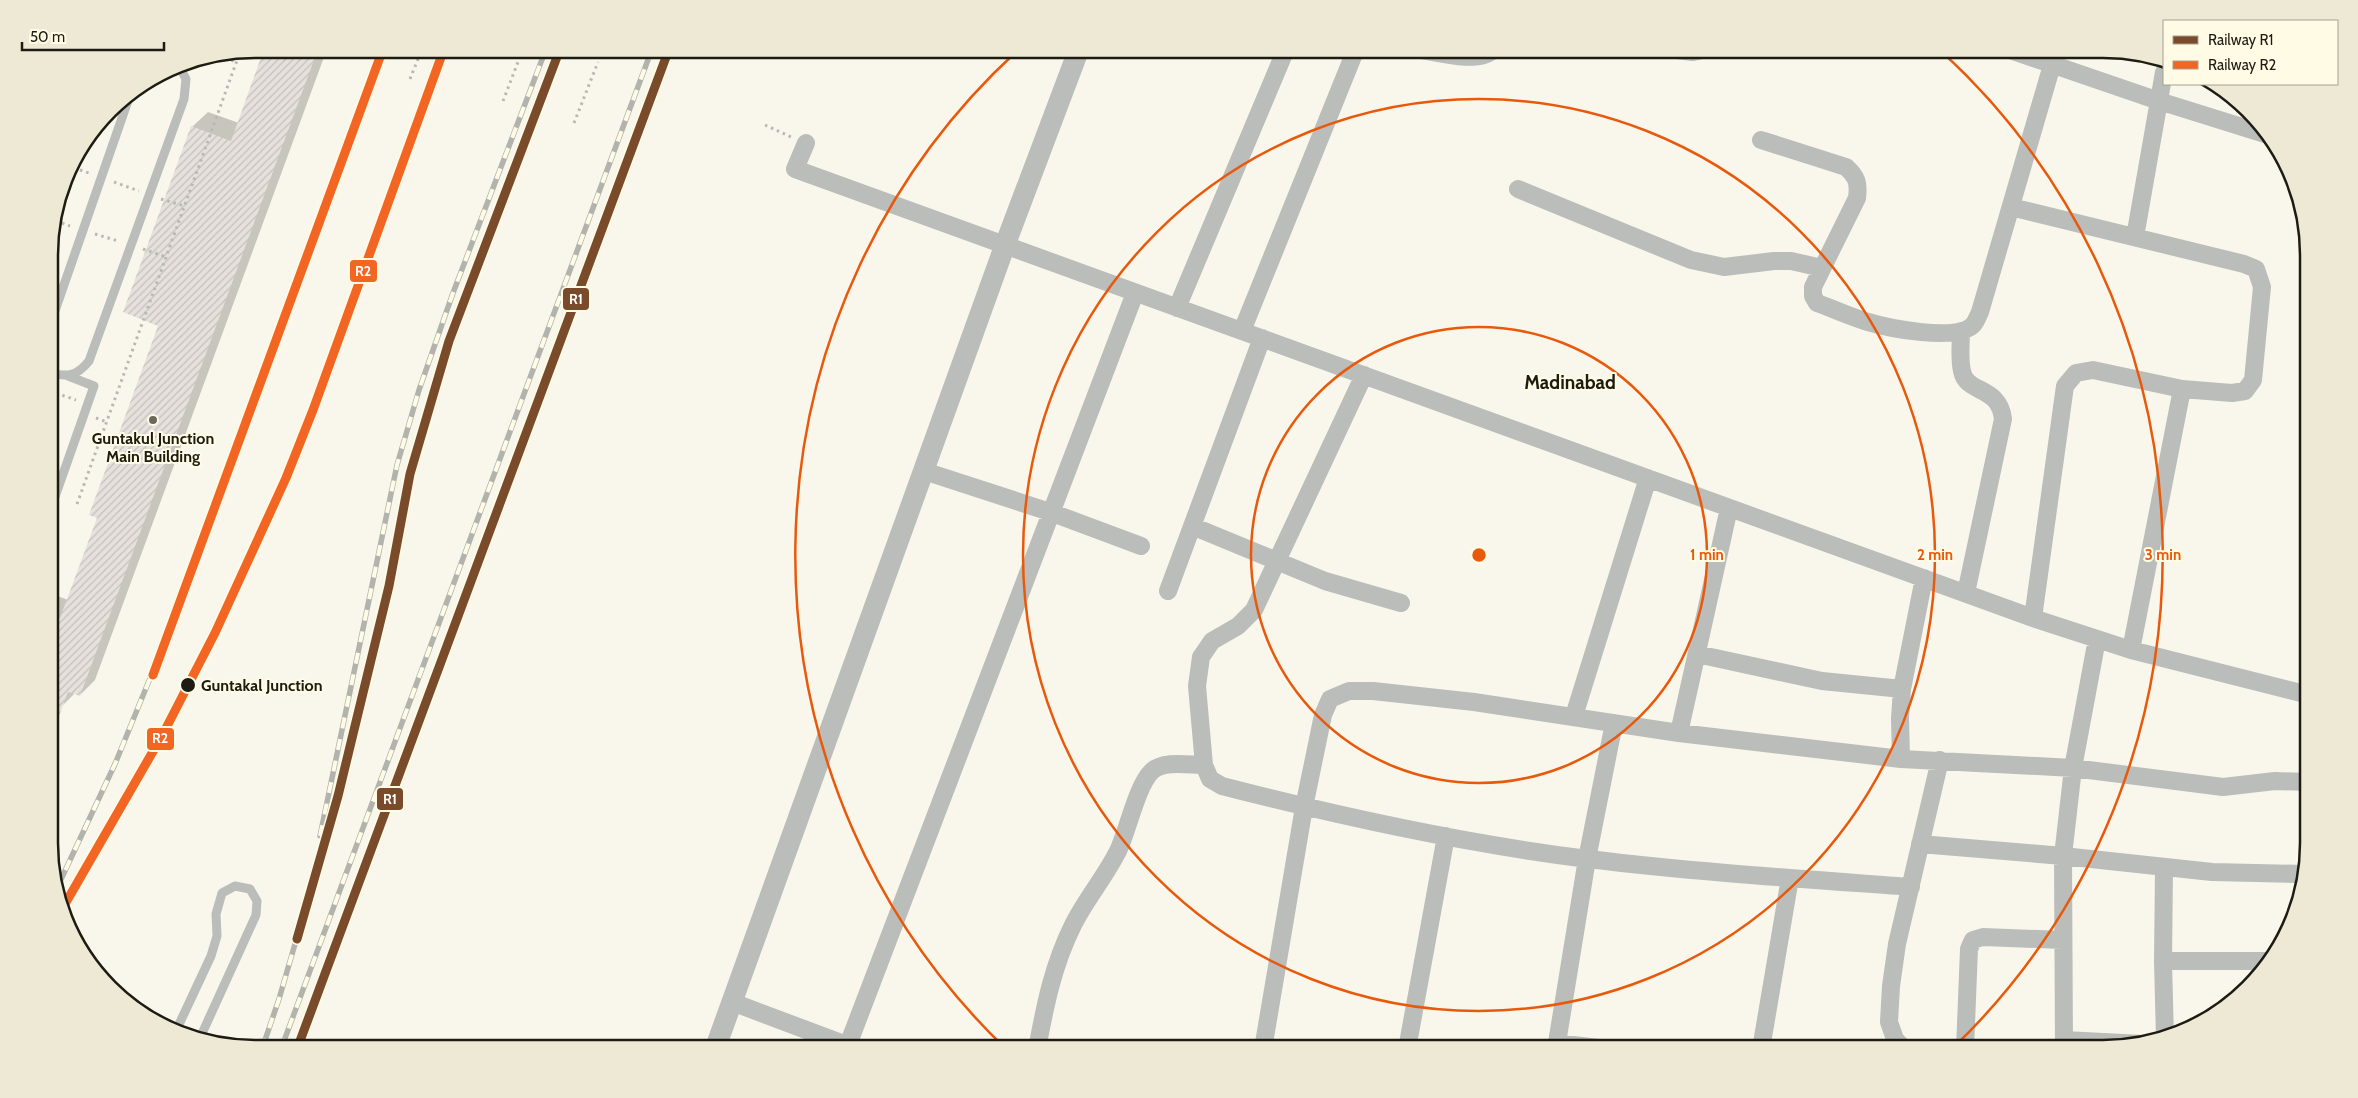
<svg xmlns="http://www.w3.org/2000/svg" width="2358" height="1098" font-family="Cabin,sans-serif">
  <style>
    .shadow { fill: #0003 }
    .building { fill: url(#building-hatch) }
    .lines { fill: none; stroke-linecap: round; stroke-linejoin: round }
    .path { stroke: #b8b9b4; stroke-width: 3; stroke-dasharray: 2.5 4; stroke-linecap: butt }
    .service { stroke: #babdba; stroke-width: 9 }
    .minor { stroke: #babdba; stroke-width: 18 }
    .tertiary { stroke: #babdba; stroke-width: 21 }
    .rail-casing { stroke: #b2b3ac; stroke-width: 5.5 }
    .rail { stroke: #fffbe5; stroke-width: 4; stroke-dasharray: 11; stroke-linecap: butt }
    .rail-1-casing { stroke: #fffbe5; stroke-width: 12 }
    .rail-2-casing { stroke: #fffbe5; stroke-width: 12 }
    .rail-1 { stroke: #7a4b2a; stroke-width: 9 }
    .rail-2 { stroke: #f26522; stroke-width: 9 }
    .ring { fill: none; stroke: #e8590c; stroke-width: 2.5 }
    .poi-dot { fill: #6b695e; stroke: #fffbe5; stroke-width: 2 }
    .stop-dot { fill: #1e1c12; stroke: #fffbe5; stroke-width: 2 }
    .labels { text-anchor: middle; stroke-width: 4; stroke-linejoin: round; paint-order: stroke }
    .poi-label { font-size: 16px; font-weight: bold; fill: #1e1c12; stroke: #fffbe5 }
    .stop-label { font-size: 16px; font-weight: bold; fill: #1e1c12; stroke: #fffbe5; text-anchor: start }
    .quarter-label { font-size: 19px; font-weight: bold; fill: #1e1c12; stroke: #fffbe5 }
    .rim { fill: none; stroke: #1e1c12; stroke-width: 2.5 }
    .centre { fill: #e8590c; stroke: #fffbe5; stroke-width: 2.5 }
    .ring-label { font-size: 15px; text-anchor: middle; font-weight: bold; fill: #e8590c; stroke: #fffbe5; stroke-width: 4; stroke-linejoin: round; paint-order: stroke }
    .line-badge { stroke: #fffbe5; stroke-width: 2 }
    .badge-label { font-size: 14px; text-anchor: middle; font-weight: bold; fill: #fff }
  </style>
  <defs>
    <pattern id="building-hatch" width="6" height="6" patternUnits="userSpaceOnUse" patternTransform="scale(1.25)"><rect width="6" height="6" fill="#e7e1de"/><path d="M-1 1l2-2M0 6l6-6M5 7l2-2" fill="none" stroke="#c6c0bd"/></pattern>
  </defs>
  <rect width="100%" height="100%" fill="#f9f7eb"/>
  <path class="shadow" d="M266 49H327L95 680 80 695 75 693 61 707 50 703V593L68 600 99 517 160 325 192 127 208 112 239 123Z"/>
  <path class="building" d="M264 49H318L80 696 68 692 52 735 50 734V614L60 618 97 518 89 515 158 326 123 312 191 126 231 141Z"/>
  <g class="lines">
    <path class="path" d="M219 56 236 62
      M410 79 422 49
      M503 101 523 49
      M574 123 598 62
      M765 125 791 137
      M80 170 89 173
      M114 182 139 191
      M161 199 184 206
      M62 223 70 226
      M95 234 118 241
      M143 249 166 257
      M50 391 76 400
      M96 418 107 422
      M77 504 240 52"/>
    <path class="service" d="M49 328 131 92
      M49 372C67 378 77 376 89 361L184 99 186 79 178 64
      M50 511 94 386 68 376
      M175 1033 211 956 217 936 216 914 222 893 235 886 250 889 257 901 256 915 200 1038"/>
    <path class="minor" d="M1416 49C1436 52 1479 65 1494 49
      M1668 49 1693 52 1707 49
      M2007 49 2159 101 2271 136
      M1761 140 1846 167C1857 177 1859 183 1857 198L1813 287V296L1817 303C1834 309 1851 317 1868 322 1888 328 1956 342 1973 325 1976 322 1978 316 1980 312L2052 65
      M806 143 795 169 2033 618 2131 650 2309 695
      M1518 189 1691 260 1724 267 1774 261H1791L1822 268
      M2011 207 2244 264 2256 269 2262 287 2253 380 2245 391 2232 393 2182 389 2093 370 2076 373 2065 386 2033 618
      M2135 237 2164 72
      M1177 308 1286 49
      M1242 331 1356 49
      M1961 331C1961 343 1959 358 1962 371 1966 394 1999 385 2003 419L1966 593
      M1364 375 1254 610 1238 626 1212 641 1201 657 1197 686 1204 765 1210 779 1222 786C1342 817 1465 844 1588 859 1695 872 1803 879 1911 887
      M924 471 1050 512 1141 546
      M1192 526 1325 581 1401 603
      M1168 591 1262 338
      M2131 650 2182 389
      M1697 654 1822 681 1902 689
      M1574 716 1648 478
      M1679 733 1729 508
      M1901 759 1900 718 1902 689 1924 578
      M1920 844 2063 856 2212 872 2303 874
      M2164 868 2163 961 2165 1039
      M2163 961H2270
      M732 1002 857 1049
      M2064 1040 2143 1044
      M1556 1043 1607 1049
      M848 1045 1135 293
      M1037 1049C1045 1006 1053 965 1073 925 1086 899 1105 877 1118 851 1128 830 1137 785 1152 771 1164 760 1189 765 1204 765
      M1263 1049 1304 807 1323 715 1330 699 1349 691H1373L1474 702 1679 733 1901 759 2073 768 2223 787 2275 781 2309 782
      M1407 1049 1446 836
      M1556 1049 1587 859 1614 723
      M1761 1049 1790 878
      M1904 1049 1895 1039 1889 1022 1891 986 1897 944 1940 760
      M1965 1049 1969 949 1973 940 1983 937 2062 940
      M2064 1049 2063 856 2073 768 2097 639"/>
    <path class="tertiary" d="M715 1049 1005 245 1079 49"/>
    <g class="rail-casing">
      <path id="rail" d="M320 836 397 465 419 390 453 293 546 49
        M56 890 115 764 173 622 383 49
        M262 1049 279 999 338 796 389 586 410 474 449 341 560 49
        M281 1049 652 49
        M297 1049 669 49"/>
    </g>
    <use href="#rail" class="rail"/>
    <g class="rail-1-casing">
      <path id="rail-1" d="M297 939 338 796 389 586 410 474 449 341 560 49
        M297 1049 669 49"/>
    </g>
    <g class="rail-2-casing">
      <path id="rail-2" d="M153 675 383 49
        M61 911 163 734 215 633 286 478 313 410 444 49"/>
    </g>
    <use href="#rail-1" class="rail-1"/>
    <use href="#rail-2" class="rail-2"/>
  </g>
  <g class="ring">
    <circle cx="1479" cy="555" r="228"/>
    <circle cx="1479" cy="555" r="456"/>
    <path d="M1004 1047A684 684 0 0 1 1017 51M1941 51A684 684 0 0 1 1954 1047"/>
  </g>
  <circle class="poi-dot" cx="153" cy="420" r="5"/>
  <circle class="stop-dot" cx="188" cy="685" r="8"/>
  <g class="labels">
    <g class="poi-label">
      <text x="153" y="444">Guntakul Junction<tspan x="153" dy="18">Main Building</tspan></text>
    </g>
    <g class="stop-label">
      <text x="201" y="691">Guntakal Junction</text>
    </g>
    <g class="quarter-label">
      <text x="1570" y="389">Madinabad</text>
    </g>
  </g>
  <path d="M0 0H2358V1098H0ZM255 58H2103A197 197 0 0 1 2300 255V843A197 197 0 0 1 2103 1040H255A197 197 0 0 1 58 843V255A197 197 0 0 1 255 58Z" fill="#ede9d4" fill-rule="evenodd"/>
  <path class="rim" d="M255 58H2103A197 197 0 0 1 2300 255V843A197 197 0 0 1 2103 1040H255A197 197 0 0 1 58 843V255A197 197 0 0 1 255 58Z"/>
  <circle cx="1479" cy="555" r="8" class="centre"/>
  <g class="ring-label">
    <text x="1707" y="560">1 min</text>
    <text x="1935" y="560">2 min</text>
    <text x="2163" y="560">3 min</text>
  </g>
  <g class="line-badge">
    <rect x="349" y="259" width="29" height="24" rx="5" fill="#f26522"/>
    <rect x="562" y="287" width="28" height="24" rx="5" fill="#7a4b2a"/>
    <rect x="146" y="727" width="29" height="24" rx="5" fill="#f26522"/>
    <rect x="376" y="787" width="28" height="24" rx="5" fill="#7a4b2a"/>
  </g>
  <g class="badge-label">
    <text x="363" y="276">R2</text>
    <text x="576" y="304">R1</text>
    <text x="160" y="743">R2</text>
    <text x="390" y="804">R1</text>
  </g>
  <rect x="2163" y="20" width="175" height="65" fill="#fffbe5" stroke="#a5a291"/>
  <rect x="2173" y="36" width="25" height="8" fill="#7a4b2a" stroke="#a5a291"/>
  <text x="2208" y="45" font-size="15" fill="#1e1c12">Railway R1</text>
  <rect x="2173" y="61" width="25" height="8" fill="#f26522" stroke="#a5a291"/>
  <text x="2208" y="70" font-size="15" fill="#1e1c12">Railway R2</text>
  <path d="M22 42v8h142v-8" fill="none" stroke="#1e1c12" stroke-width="2.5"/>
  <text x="30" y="42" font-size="15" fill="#1e1c12" stroke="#fffbe5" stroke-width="4" paint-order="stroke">50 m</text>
</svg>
